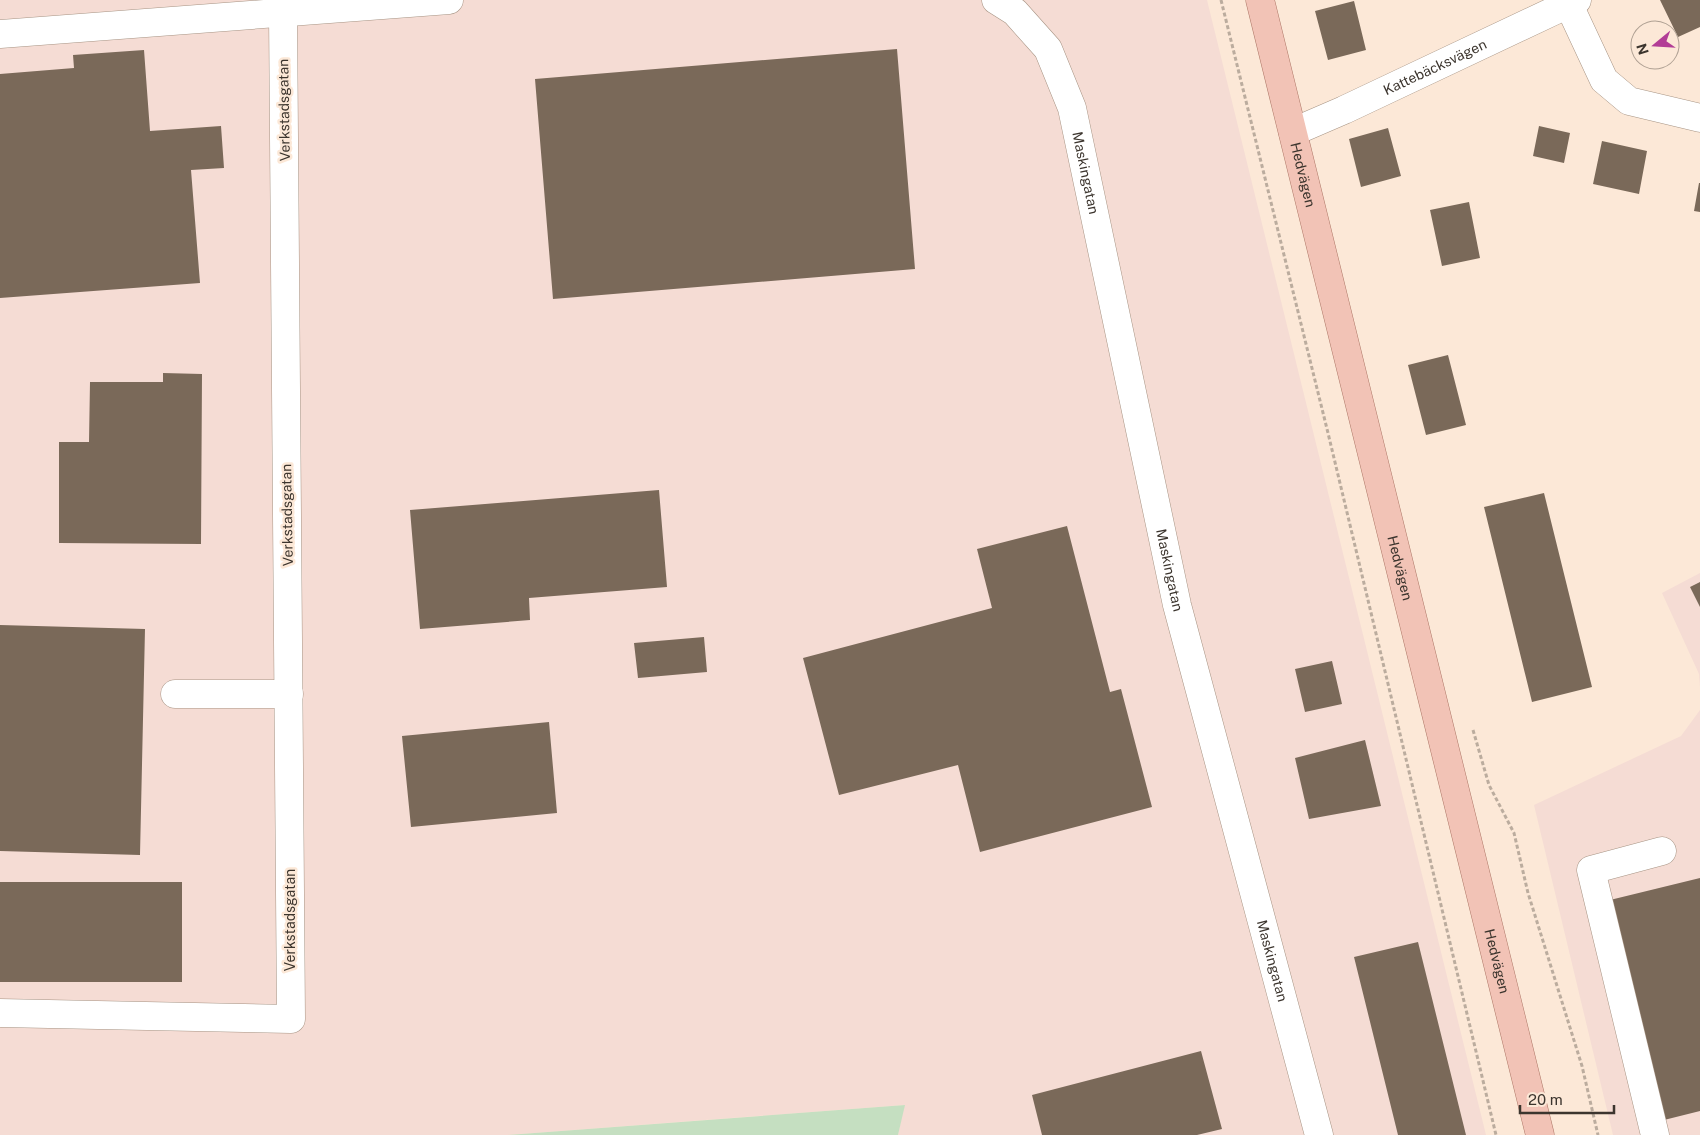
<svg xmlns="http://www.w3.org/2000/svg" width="1700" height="1135" font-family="'Public Sans',sans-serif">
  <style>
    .industrial { fill: #f5dcd4 }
    .green { fill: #c5dfc1 }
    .building { fill: #7a6959 }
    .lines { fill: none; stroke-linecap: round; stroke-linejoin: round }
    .minor-casing { stroke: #a79484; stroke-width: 29 }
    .major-casing { stroke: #ad7767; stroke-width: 29 }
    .path { stroke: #bbac9e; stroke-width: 3; stroke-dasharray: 4 2.5; stroke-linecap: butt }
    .minor { stroke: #fff; stroke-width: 28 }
    .major { stroke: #f2c3b6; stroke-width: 28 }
    .labels { text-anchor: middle; stroke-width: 5; stroke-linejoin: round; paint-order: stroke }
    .street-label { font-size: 14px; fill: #3c352e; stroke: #fce8d7 }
  </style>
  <rect width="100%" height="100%" fill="#fce8d7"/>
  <path class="industrial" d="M0 0H1207L1486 1135H898L904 1105 508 1135H0Z
    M1700 573V687L1699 674 1662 593Z
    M1700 710V1135H1613L1534 805 1681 736Z"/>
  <path class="green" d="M905 1105 898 1135H508Z"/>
  <path class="building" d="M1660 0H1700V27L1678 37Z
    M1354 1 1366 50 1328 60 1315 11Z
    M897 49 915 269 553 299 535 79Z
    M144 50 150 131 221 126 224 168 191 170 200 283 0 298V74L74 68 73 55Z
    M1539 126 1570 133 1564 163 1533 156Z
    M1388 128 1401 176 1361 187 1349 139Z
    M1602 141 1647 151 1639 194 1593 184Z
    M1699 183H1700V212L1694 211Z
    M1469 202 1480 258 1442 266 1430 210Z
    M1448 355 1466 425 1426 435 1408 365Z
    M163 373 202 374 201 544 59 543V442H89L90 382H163Z
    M659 490 667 587 529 598 530 620 420 629 410 510Z
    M1544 493 1592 687 1532 702 1484 507Z
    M1067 526 1110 692 1121 689 1152 807 980 852 958 765 839 795 803 658 992 608 977 549Z
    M1700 582V607L1690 587Z
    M0 625 145 629 140 855 0 851Z
    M704 637 707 672 638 678 634 643Z
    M1332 661 1342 704 1305 712 1295 669Z
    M549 722 557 813 411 827 402 736Z
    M1365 740 1381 806 1309 819 1295 758Z
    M1700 878V1111L1664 1120 1610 900Z
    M0 882H182V982H0Z
    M1418 942 1466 1135H1398L1354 957Z
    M1201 1051 1222 1129 1197 1135H1042L1032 1095Z"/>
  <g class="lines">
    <g class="minor-casing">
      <g id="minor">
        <path id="s1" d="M996 0 1015 12 1048 49 1072 108 1177 605 1319 1135"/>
        <path d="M1569 5 1604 80 1629 101 1700 118"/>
        <path d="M0 34 449 0"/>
        <path id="s2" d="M1293 132 1344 110 1577 0"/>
        <path d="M175 694H289"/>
        <path d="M0 1013 291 1019 283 12"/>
        <path d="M1655 1135 1591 870 1662 851"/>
      </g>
    </g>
    <g class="major-casing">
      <g id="major">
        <path id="s3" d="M1260 0 1540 1135"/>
      </g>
    </g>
    <path class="path" d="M1221 0 1328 433 1496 1135
      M1473 730 1489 785 1514 833 1528 893 1582 1066 1598 1135"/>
    <use href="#minor" class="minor"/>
    <use href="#major" class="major"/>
  </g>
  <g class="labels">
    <g class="street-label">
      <text dy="5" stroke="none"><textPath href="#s2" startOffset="156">Kattebäcksvägen</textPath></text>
      <text transform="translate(284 110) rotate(-91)" y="5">Verkstadsgatan</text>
      <text dy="5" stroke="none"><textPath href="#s1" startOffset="202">Maskingatan</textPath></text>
      <text dy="5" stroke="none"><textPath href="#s3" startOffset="180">Hedvägen</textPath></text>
      <text transform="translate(287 515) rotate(-91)" y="5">Verkstadsgatan</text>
      <text dy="5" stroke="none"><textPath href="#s3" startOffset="585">Hedvägen</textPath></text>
      <text dy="5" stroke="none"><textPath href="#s1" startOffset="608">Maskingatan</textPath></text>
      <text transform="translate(290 920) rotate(-90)" y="5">Verkstadsgatan</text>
      <text dy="5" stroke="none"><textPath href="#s1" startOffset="1012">Maskingatan</textPath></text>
      <text dy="5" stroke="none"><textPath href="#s3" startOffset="990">Hedvägen</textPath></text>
    </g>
  </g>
  <g transform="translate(1655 45) rotate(252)"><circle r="24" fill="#fce8d7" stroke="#afa093"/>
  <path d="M0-4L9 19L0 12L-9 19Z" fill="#b23d96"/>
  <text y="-8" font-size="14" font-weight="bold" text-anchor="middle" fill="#3c352e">N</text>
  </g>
  <path d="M1520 1105v8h94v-8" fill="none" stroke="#3c352e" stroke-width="2.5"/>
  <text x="1528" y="1105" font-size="15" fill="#3c352e" stroke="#fce8d7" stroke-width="4" paint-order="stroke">20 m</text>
</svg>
